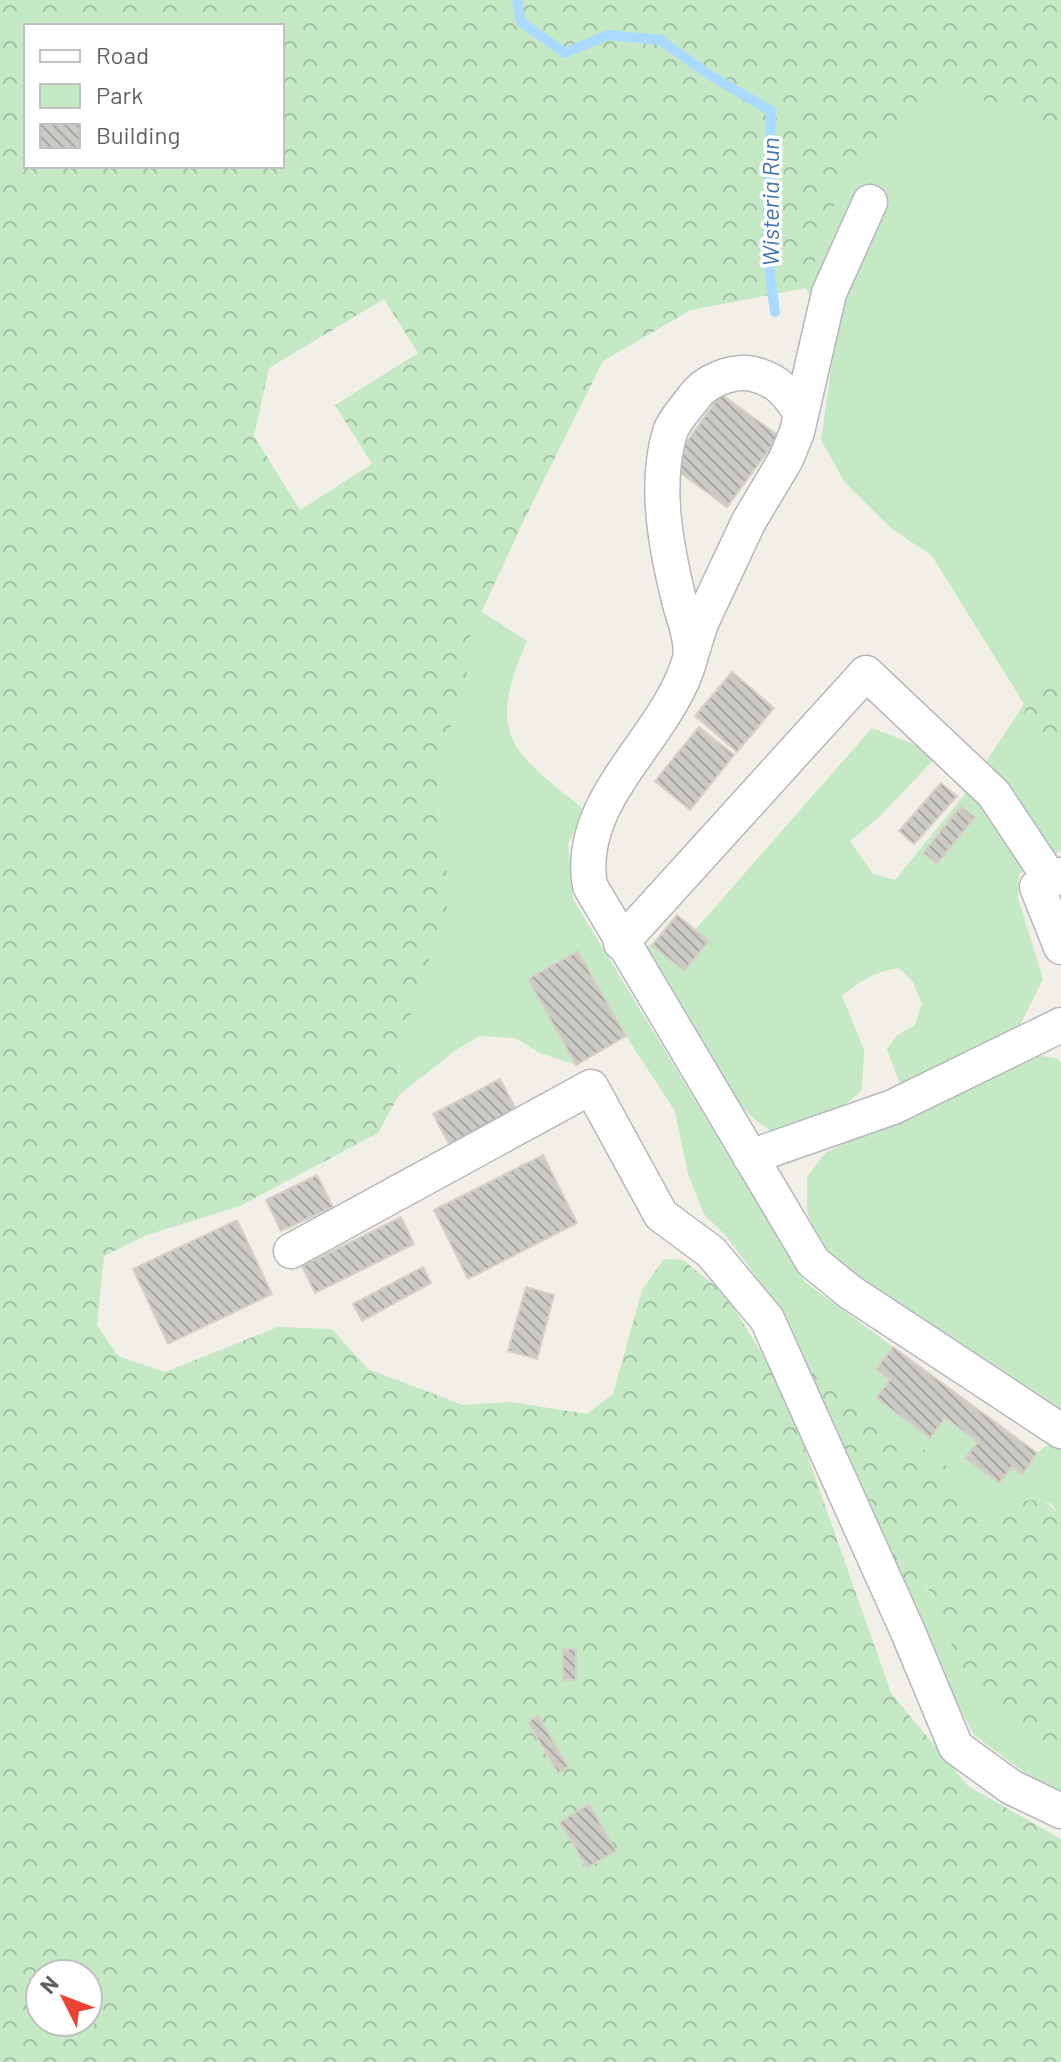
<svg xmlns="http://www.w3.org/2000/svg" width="1061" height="2062" font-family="Barlow,sans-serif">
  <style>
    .green { fill: #c5e8c5 }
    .forest { fill: url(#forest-crowns); fill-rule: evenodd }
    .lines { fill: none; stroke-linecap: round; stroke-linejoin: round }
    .stream { stroke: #aadaff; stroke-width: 10 }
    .building { fill: url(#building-back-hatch); stroke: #d6d1c6; stroke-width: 2 }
    .minor-casing { stroke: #b5b8bc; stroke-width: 37 }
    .minor { stroke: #fff; stroke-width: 34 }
    .labels { text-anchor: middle; stroke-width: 7; stroke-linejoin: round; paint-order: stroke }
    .water-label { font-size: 24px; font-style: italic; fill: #4174aa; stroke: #fff }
  </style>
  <defs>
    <pattern id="forest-crowns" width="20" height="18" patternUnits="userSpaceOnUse" patternTransform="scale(2)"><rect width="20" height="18" fill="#c5e8c5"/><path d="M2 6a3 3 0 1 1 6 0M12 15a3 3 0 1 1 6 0" fill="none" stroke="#a3c0a4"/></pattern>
    <pattern id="building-back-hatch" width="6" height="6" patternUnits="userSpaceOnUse" patternTransform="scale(2)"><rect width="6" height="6" fill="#cccac5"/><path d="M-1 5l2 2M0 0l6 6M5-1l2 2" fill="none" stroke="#a9a8a4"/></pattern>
  </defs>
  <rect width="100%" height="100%" fill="#f1efe8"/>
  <path class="green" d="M943 84 1061 130V664L1042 680 1029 731 1061 739V851L1019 874 1018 898 1043 979 1020 1025 900 1084 887 1049 897 1035 915 1025 922 1004 913 982 899 968C876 971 860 981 842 996L864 1050 862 1090C846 1106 806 1136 783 1134 737 1132 665 987 641 947L652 945 684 971 709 941 695 930 872 728 939 754 879 817 850 841 873 874 895 880 965 794 1024 704 932 556 891 528 845 483 821 440 834 348 806 288 842 181Z
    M482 612 527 641C485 736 512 752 585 810L568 844 573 899 805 1282 893 1347 876 1369 890 1380 877 1398 945 1418 978 1442 966 1458 998 1483 1012 1467 1023 1474 1037 1453 1052 1442 1061 1449V1516L1050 1503 1023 1501 982 1521 967 1517 918 1446 873 1422 797 1356 759 1280 727 1237 704 1214 688 1174 675 1111 626 1036 578 951 528 979 576 1065 540 1053 515 1038 480 1036 456 1050 399 1095 400 1048 450 898 437 792 444 739 466 700 468 642Z
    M1033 1055 1056 1058 1061 1062V1408L828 1261 807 1212V1177L825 1153Z
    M899 1580 922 1582 938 1603 957 1662 1020 1736 1061 1763V1800L974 1735 940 1671Z"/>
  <path class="forest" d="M0 0H1061V130L943 85 842 181 806 288 691 310 603 361 521 526 468 642 466 700 444 739 437 792 450 898 400 1048 399 1095 378 1133 240 1206 147 1235 104 1256 97 1325 118 1356 165 1372 278 1327 332 1329 368 1369 463 1405 511 1402 587 1414 613 1394 642 1290 664 1259 683 1260 726 1295 785 1392 891 1693 968 1786 1061 1839V2062H0ZM26 26H282V166H26ZM384 299 418 353 335 405 372 464 300 510 254 436 269 368ZM40 1974H88V2022H40Z
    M1061 664V739L1029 731C1014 702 1040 681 1061 664Z
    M797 1356 873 1422 918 1446 949 1468C953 1494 954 1513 982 1521 1013 1507 1035 1485 1061 1516V1763L1020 1736 957 1662 938 1603 923 1582 899 1580Z"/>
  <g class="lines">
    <path class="stream" d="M517 0 521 22 565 53 608 35 660 40 708 74 771 111 767 250 775 312"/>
  </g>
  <path class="building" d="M721 394 779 436 727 507 670 465Z
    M732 672 774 708 737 752 695 716Z
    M699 727 734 755 690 810 655 781Z
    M941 783 957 796 914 844 899 831Z
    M961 806 975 817 937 864 923 853Z
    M677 915 709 941 684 971 652 945Z
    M578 951 626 1036 576 1065 528 979Z
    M500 1079 517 1111 450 1146 433 1114Z
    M543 1155 577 1223 468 1279 434 1210Z
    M317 1175 333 1207 281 1231 266 1200Z
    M401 1217 414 1244 315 1293 302 1266Z
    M237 1220 272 1294 168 1344 133 1269Z
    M423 1267 431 1283 362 1321 353 1304Z
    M526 1287 554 1295 537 1359 508 1351Z
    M893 1347 1037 1453 1022 1475 1012 1467 999 1483 965 1458 978 1442 945 1418 930 1438 876 1398 890 1380 876 1369Z
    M563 1649H576V1680H563Z
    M538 1715 568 1767 558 1773 528 1722Z
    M589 1804 616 1851 587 1868 560 1822Z"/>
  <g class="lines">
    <g class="minor-casing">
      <path id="minor" d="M801 415C790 394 778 380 753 374 732 370 705 381 694 397 686 408 674 420 670 432 654 485 666 547 679 600 683 617 694 641 690 659 668 738 574 799 590 886L813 1262 850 1292 1061 1431
        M691 655 701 623 749 521 786 459 797 432 829 293 870 202
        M1061 875 1037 887 1061 947
        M621 943 866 673 994 794 1051 880
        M750 1157 893 1107 1061 1025
        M291 1251 591 1087 661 1215 711 1252 767 1319 908 1632 956 1747 1011 1787 1061 1811"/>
    </g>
    <use href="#minor" class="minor"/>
  </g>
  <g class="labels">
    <g class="water-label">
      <text transform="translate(771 202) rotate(-90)" y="8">Wisteria Run</text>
    </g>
  </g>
  <rect x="24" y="24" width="260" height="144" fill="#ffffff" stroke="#bfc1c3" stroke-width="2"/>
  <rect x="40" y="50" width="40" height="12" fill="#ffffff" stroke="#bfc1c3" stroke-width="2"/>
  <text x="96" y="64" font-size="24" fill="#5f6368">Road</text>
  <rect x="40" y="84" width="40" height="24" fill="#c5e8c5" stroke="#bfc1c3" stroke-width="2"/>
  <text x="96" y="104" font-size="24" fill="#5f6368">Park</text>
  <rect x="40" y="124" width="40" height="24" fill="url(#building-back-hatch)" stroke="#bfc1c3" stroke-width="2"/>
  <text x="96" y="144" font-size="24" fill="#5f6368">Building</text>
  <g transform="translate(64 1998) rotate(312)"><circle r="38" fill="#ffffff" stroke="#bfc1c3" stroke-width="2"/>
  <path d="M0-6L14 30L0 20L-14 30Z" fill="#ea4335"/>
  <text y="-12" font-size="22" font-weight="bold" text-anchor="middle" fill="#5f6368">N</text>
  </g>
</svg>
